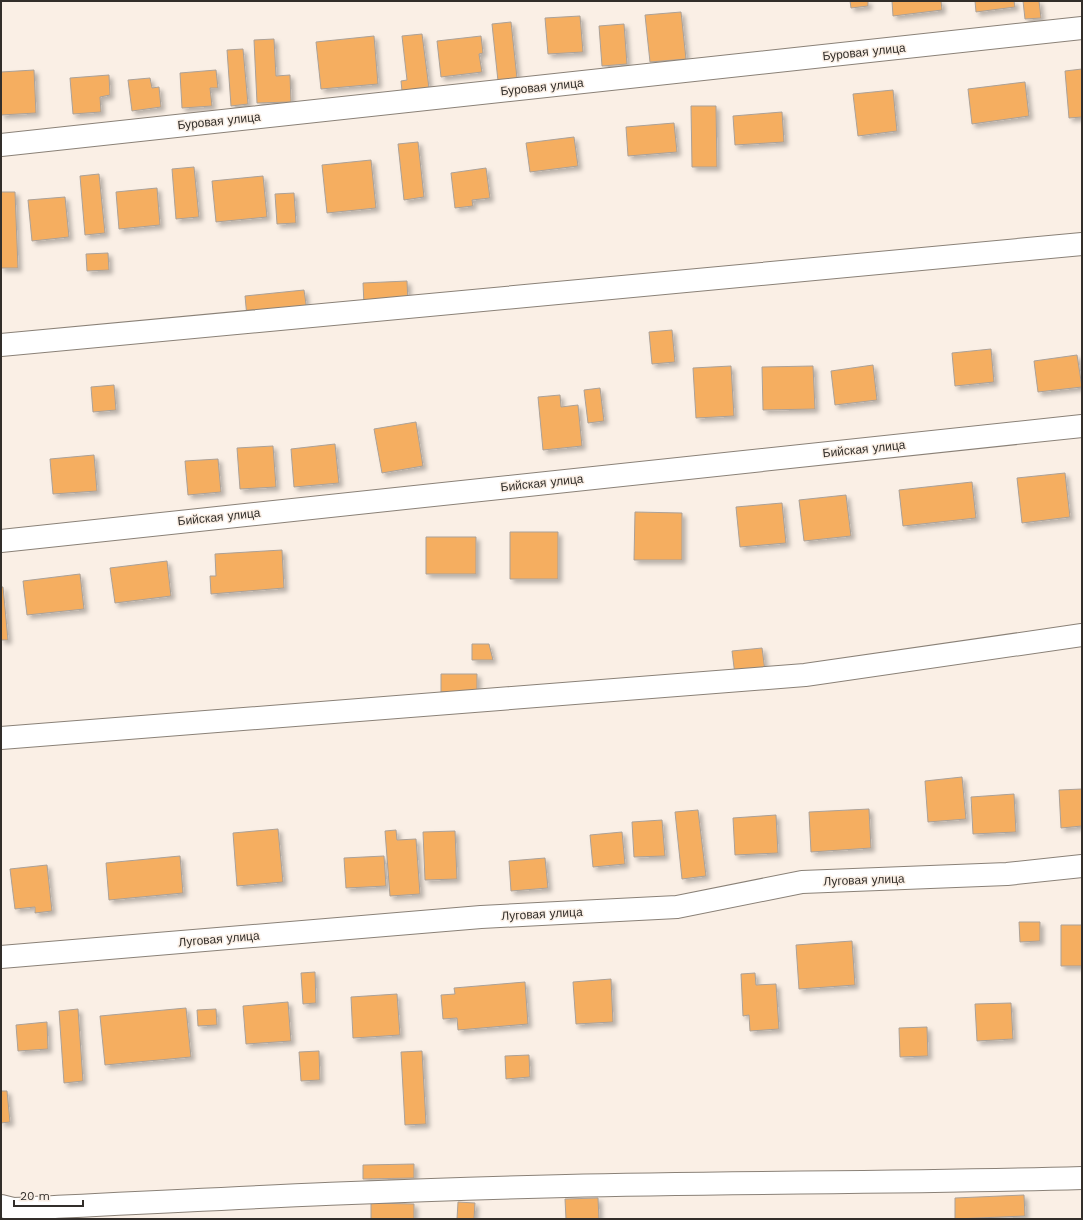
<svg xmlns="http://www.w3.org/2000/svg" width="1083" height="1220" font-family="'Work Sans',sans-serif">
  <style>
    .building { fill: #f5ae61; stroke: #aba198; filter: url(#shadow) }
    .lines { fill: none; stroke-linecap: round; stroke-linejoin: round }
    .minor-casing { stroke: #8a8177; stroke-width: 24 }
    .minor { stroke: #fff; stroke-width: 22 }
    .labels { text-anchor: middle; stroke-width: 3; stroke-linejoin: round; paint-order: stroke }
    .street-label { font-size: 12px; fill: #322e2a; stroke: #faefe5 }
  </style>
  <defs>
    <filter id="shadow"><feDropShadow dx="3.5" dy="3.5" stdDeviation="2" flood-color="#0004"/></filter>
  </defs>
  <rect width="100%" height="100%" fill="#faefe5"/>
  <path class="building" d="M850 1H868V6L851 8Z
    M892 1H941L942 10 893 16Z
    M975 1H1014L1015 7 976 12Z
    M1023 1H1039L1041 18 1025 19Z
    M681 12 686 59 650 62 645 15Z
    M580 16 583 52 548 54 545 18Z
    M511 22 517 78 498 81 492 24Z
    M624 24 627 64 602 66 599 26Z
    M422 34 429 88 402 91 401 81 407 80 402 36Z
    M374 36 378 84 321 89 316 42Z
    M481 36 483 53 479 54 482 72 441 77 437 41Z
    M274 39 276 76 290 75 291 102 257 103 254 40Z
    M243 49 248 104 231 106 227 50Z
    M1082 69V117L1069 118 1065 71Z
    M34 70 36 113 1 115V72Z
    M216 70 218 88H210L212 106 182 108 180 73Z
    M109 75 110 95 100 97 101 112 73 114 70 78Z
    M150 78 152 88 159 87 161 107 132 111 128 80Z
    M1025 82 1029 116 972 124 968 89Z
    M893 90 897 131 858 136 853 94Z
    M691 106H716L717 167H692Z
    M782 112 784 142 735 145 733 116Z
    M674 123 677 152 628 156 626 127Z
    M574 137 578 166 530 172 526 143Z
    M418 142 424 197 404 200 398 144Z
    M371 160 376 208 327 213 322 165Z
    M194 167 199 217 176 219 172 169Z
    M486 168 490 198 472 200 473 206 455 208 451 173Z
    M99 174 105 233 85 235 80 176Z
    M263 176 267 217 216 222 212 181Z
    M157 188 160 225 119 229 116 192Z
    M1 192H15L18 268H1Z
    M294 193 296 223 277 224 275 194Z
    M65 197 69 237 32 241 28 200Z
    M108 253 109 270 87 271 86 254Z
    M407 281 408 302 364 305 363 283Z
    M304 290 307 311 247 317 245 296Z
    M672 330 675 362 652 364 649 332Z
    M991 349 994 382 955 386 952 353Z
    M1077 355 1082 387 1038 392 1034 361Z
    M873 365 877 400 835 405 831 371Z
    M731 366 734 416 696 418 693 368Z
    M813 366 815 409 763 410 762 367Z
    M114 385 116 410 93 412 91 387Z
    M600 388 604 421 588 423 584 390Z
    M560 395 561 407 578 405 582 446 543 450 538 397Z
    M416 422 423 466 382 473 374 429Z
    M335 444 339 483 294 487 291 449Z
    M273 446 276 487 240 489 237 448Z
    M94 455 97 491 53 494 50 459Z
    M218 459 221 492 188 495 185 461Z
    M1065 473 1070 517 1022 523 1017 478Z
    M972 482 976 518 903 526 899 490Z
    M846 495 851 536 804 541 799 500Z
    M782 503 786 543 740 547 736 507Z
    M635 512 682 513V560H634Z
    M510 532H558V579H510Z
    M426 537H476V574H426Z
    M282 550 284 588 211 594 210 576H216L215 554Z
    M167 561 171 596 115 603 110 568Z
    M80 574 84 609 27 615 23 581Z
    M1 587H3L8 640H1Z
    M472 644H489L493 660H472Z
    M762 648 765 671 735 675 732 651Z
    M441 674H477V692H441Z
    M962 777 966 819 928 822 925 781Z
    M1082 789V826L1061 828 1059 790Z
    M1014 794 1016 832 973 834 971 797Z
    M869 809 871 848 811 852 809 812Z
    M698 810 706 876 682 879 675 812Z
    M776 815 778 853 735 855 733 818Z
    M662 820 665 856 634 857 632 822Z
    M278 829 283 882 237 886 233 833Z
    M396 830 397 840 416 839 420 894 390 896 385 831Z
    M455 831 457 879 425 880 423 832Z
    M622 832 625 864 593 867 590 835Z
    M180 856 183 893 109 900 106 863Z
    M384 856 386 886 346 888 344 858Z
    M545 858 548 888 511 891 509 861Z
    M47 865 52 911 35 913V907L15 909 10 869Z
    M1019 922H1040V941L1020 942Z
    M1061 925H1082V966H1061Z
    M852 941 855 985 799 989 796 945Z
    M315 972 316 1003 303 1004 301 973Z
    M755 973 756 985 776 984 779 1029 750 1031 749 1015 743 1016 741 974Z
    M611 979 613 1022 576 1024 573 982Z
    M525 982 528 1024 458 1030 457 1018 443 1019 441 995 455 994 454 988Z
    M397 994 400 1035 353 1038 351 997Z
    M288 1002 291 1041 246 1044 243 1006Z
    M1011 1003 1013 1039 977 1041 975 1004Z
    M186 1008 191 1057 105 1065 100 1016Z
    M78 1009 83 1081 64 1083 59 1011Z
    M216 1009 217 1025 198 1026 197 1010Z
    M47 1022 48 1049 18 1051 16 1025Z
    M927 1027 928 1056 900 1057 899 1028Z
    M319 1051 320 1080 301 1081 299 1052Z
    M422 1051 426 1124 405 1125 401 1052Z
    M529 1055 530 1077 506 1079 505 1056Z
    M1 1091H7L10 1122 1 1123Z
    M414 1164V1178L363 1179V1165Z
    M1024 1195 1025 1216 955 1219V1198Z
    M598 1198 599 1219H566L565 1199Z
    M458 1202 475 1203 474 1219H457Z
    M371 1203 414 1204V1219H371Z"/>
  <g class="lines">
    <g class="minor-casing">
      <path id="minor" d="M1 145 1082 28
        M1 345 1082 244
        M1 541 1082 426
        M1 738 805 675 1082 635
        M1 957 481 917 677 907 802 882 1007 874 1082 866
        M1 1206 13 1209C198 1200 382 1190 566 1186 738 1182 910 1183 1082 1178"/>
    </g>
    <use href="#minor" class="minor"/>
  </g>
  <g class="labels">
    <g class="street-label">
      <text transform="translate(864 52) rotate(-6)" y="4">Буровая улица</text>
      <text transform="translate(542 87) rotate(-6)" y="4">Буровая улица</text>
      <text transform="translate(219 121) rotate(-6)" y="4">Буровая улица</text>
      <text transform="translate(864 449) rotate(-6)" y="4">Бийская улица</text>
      <text transform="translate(542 483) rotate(-6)" y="4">Бийская улица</text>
      <text transform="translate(219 517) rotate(-6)" y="4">Бийская улица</text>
      <text transform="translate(864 880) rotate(-2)" y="4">Луговая улица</text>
      <text transform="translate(542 914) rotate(-3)" y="4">Луговая улица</text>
      <text transform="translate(219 939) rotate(-5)" y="4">Луговая улица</text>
    </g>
  </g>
  <rect width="1083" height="1220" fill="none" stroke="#322e2a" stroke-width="4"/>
  <path d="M14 1200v6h69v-6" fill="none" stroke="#322e2a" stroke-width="2"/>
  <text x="20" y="1200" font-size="12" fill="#322e2a" stroke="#faefe5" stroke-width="3" paint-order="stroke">20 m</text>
</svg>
